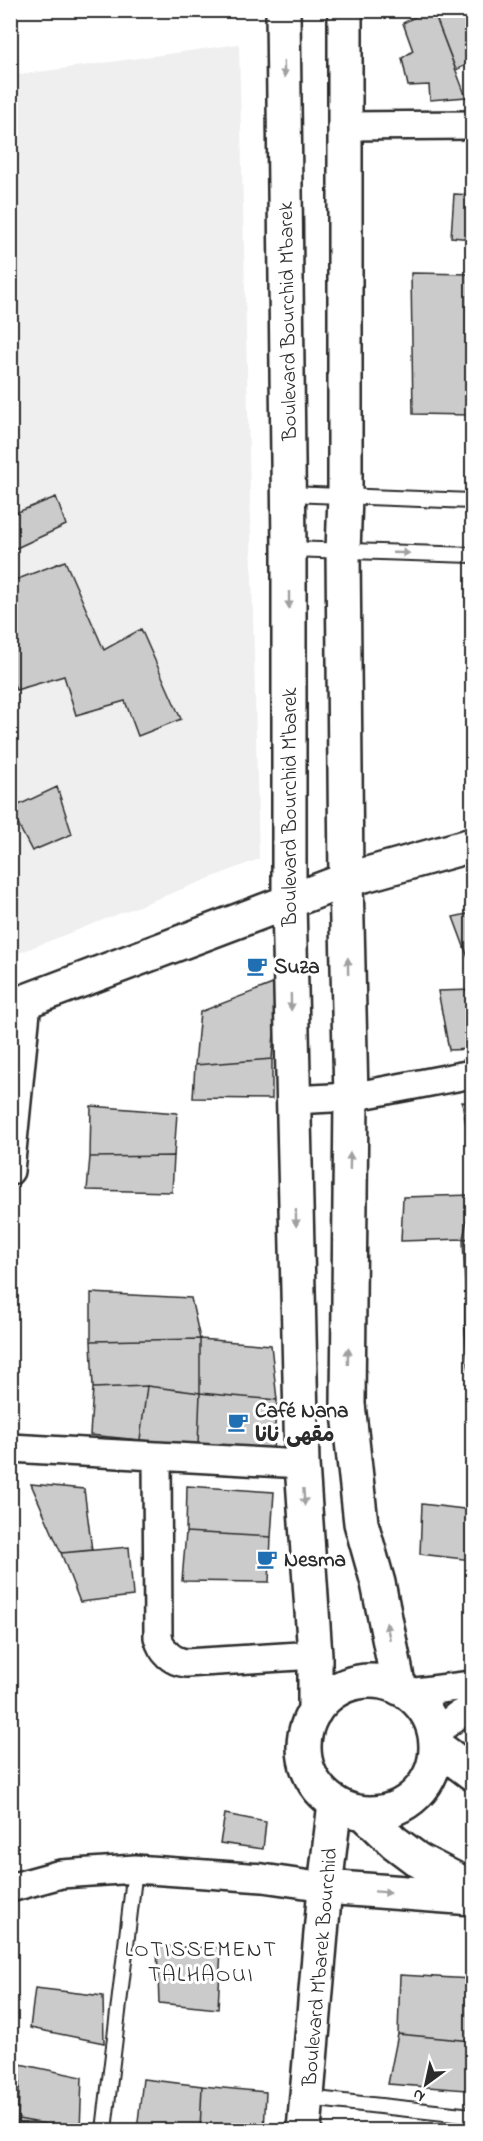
<svg xmlns="http://www.w3.org/2000/svg" width="483" height="2141" font-family="'Indie Flower','Playpen Sans Arabic',sans-serif">
  <style>
    .built { fill: #efefef }
    .building { fill: #cbcbcb; stroke: #2b2b2b; stroke-width: 1.5 }
    .lines { fill: none; stroke-linecap: round; stroke-linejoin: round }
    .lane-casing { stroke: #2b2b2b; stroke-width: 18 }
    .street-casing { stroke: #2b2b2b; stroke-width: 32 }
    .secondary-casing { stroke: #2b2b2b; stroke-width: 38 }
    .lane { stroke: #fff; stroke-width: 14 }
    .street { stroke: #fff; stroke-width: 27 }
    .secondary { stroke: #fff; stroke-width: 33 }
    .oneway { fill: #a0a0a0 }
    .labels { text-anchor: middle; stroke-width: 6; stroke-linejoin: round; paint-order: stroke }
    .street-label { font-size: 21px; fill: #2b2b2b; stroke: #fff }
    .poi-label { font-size: 21px; font-weight: bold; fill: #2b2b2b; stroke: #fff; text-anchor: start }
    .neighbourhood-label { font-size: 22px; letter-spacing: 1.5px; fill: #2b2b2b; stroke: #fff }
  </style>
  <rect width="100%" height="100%" fill="#fff"/>
  <filter id="ink" filterUnits="userSpaceOnUse"><feTurbulence type="fractalNoise" baseFrequency=".0167" numOctaves="2"/><feDisplacementMap in="SourceGraphic" scale="12" xChannelSelector="R" yChannelSelector="G"/><feConvolveMatrix kernelMatrix="1 2 1 2 8 2 1 2 1" color-interpolation-filters="sRGB"/></filter>
  <g filter="url(#ink)">
    <path class="built" d="M239 44 259 859 11 956 10 76Z"/>
    <path class="building" d="M428 10H433L466 97 430 100 429 85 408 86 402 58 413 51 403 23Z
      M433 10H472V62L456 70Z
      M454 194 472 195V239L451 237Z
      M411 273 472 274V415L413 414Z
      M56 497 66 525 12 550 10 515Z
      M65 561 104 650 141 629 181 719 138 736 125 701 76 715 64 676 16 690 10 674V582Z
      M57 787 72 834 32 851 10 809Z
      M472 913V968L453 917Z
      M278 982 272 1059 195 1065 200 1012Z
      M472 990V1049L449 1050 438 991Z
      M272 1059V1099L193 1098 195 1065Z
      M462 1102 472 1103V1159Z
      M91 1106 177 1113 174 1156 90 1157Z
      M174 1156 172 1192 87 1190 90 1157Z
      M472 1195V1238L463 1239Z
      M472 1195 463 1239 401 1241 403 1197Z
      M472 1238V1287H465L463 1239Z
      M465 1287H472V1330H465Z
      M91 1293 191 1298 200 1339 91 1341Z
      M465 1330H472V1374H469Z
      M200 1339V1393L147 1386 93 1388 91 1341Z
      M200 1339 271 1345 277 1400 200 1393Z
      M469 1374H472V1416H471Z
      M147 1386 140 1440 90 1435 93 1388Z
      M147 1386 200 1393 198 1445 140 1440Z
      M200 1393 277 1400 273 1450 198 1445Z
      M31 1484 84 1489 92 1550 61 1553Z
      M187 1486 274 1492 271 1537 186 1532Z
      M422 1504 472 1510V1560L420 1554Z
      M186 1532 271 1537 269 1582 182 1581Z
      M129 1547 133 1596 80 1602 61 1553Z
      M225 1814 266 1822 263 1849 220 1843Z
      M157 1946 221 1948 218 2009 159 2003Z
      M400 1975 472 1979V2041L398 2034Z
      M35 1988 103 1996 104 2043 30 2028Z
      M398 2034 472 2041 467 2090 388 2084Z
      M20 2064 82 2077 80 2130 18 2119Z
      M143 2079 202 2086 200 2130H137Z
      M202 2086 266 2092 264 2130H200Z
      M18 2119 80 2130H17Z"/>
    <g class="lines">
      <g class="lane-casing">
        <path id="lane" d="M289 494 472 501
          M289 549 472 555
          M307 2098 472 2116
          M104 2130 135 1869"/>
      </g>
      <g class="street-casing">
        <path id="street" d="M345 126 472 125
          M293 1100 351 1097 472 1074
          M10 1171 27 1002
          M10 1448 302 1464
          M157 1456 158 1637C162 1652 171 1661 186 1663L315 1655
          M408 1693 472 1685
          M435 1733 458 1715 472 1708
          M10 1888 61 1874 135 1869 263 1878 325 1887"/>
      </g>
      <g class="secondary-casing">
        <path id="secondary" d="M283 10 289 549V902L302 1464 315 1655V1711
          M345 10V496L343 551 346 880 351 1097 348 1404 361 1523 378 1583 399 1688
          M10 1007 346 880 472 845
          M304 1747a66 66 0 1 1 132 0a66 66 0 1 1-132 0Z
          M436 1746 472 1773
          M364 1813 394 1842 418 1860 472 1888
          M325 1887 472 1898
          M304 2130 325 1887 335 1803"/>
      </g>
      <use href="#lane" class="lane"/>
      <use href="#street" class="street"/>
      <use href="#secondary" class="secondary"/>
    </g>
    <defs><path id="oneway-solid" d="M-6-.8H1V-3.2L6.5 0L1 3.2V.8H-6Z" transform="scale(1.5)"/></defs>
    <g class="oneway">
      <use href="#oneway-solid" transform="translate(284 69) rotate(89)"/>
      <use href="#oneway-solid" transform="translate(401 553) rotate(2)"/>
      <use href="#oneway-solid" transform="translate(289 600) rotate(90)"/>
      <use href="#oneway-solid" transform="translate(348 966) rotate(-91)"/>
      <use href="#oneway-solid" transform="translate(291 1002) rotate(89)"/>
      <use href="#oneway-solid" transform="translate(350 1161) rotate(-89)"/>
      <use href="#oneway-solid" transform="translate(296 1218) rotate(89)"/>
      <use href="#oneway-solid" transform="translate(348 1356) rotate(-89)"/>
      <use href="#oneway-solid" transform="translate(304 1497) rotate(86)"/>
      <use href="#oneway-solid" transform="translate(388 1631) rotate(-102)"/>
      <use href="#oneway-solid" transform="translate(383 1892) rotate(4)"/>
    </g>
  </g>
  <defs>
    <g id="cafe-bare" transform="scale(1.62)"><path d="M-5.5-4.5H6V0H3Q3 3.5 0 3.5H-2.5Q-5.5 3.5-5.5 0ZM3-3.2v2h1.7v-2ZM-6 4.5H4V6H-6Z" fill="#1f6fb2" stroke="#fff" stroke-width="2.5" paint-order="stroke"/></g>
  </defs>
  <g fill-rule="evenodd">
    <use href="#cafe-bare" x="257" y="966"/>
    <use href="#cafe-bare" x="238" y="1422"/>
    <use href="#cafe-bare" x="267" y="1559"/>
  </g>
  <g class="labels">
    <g class="street-label">
      <text transform="translate(287 321) rotate(-91)" y="7">Boulevard Bourchid M'barek</text>
      <text transform="translate(289 807) rotate(-90)" y="7">Boulevard Bourchid M'barek</text>
      <text transform="translate(319 1967) rotate(-85)" y="7">Boulevard M'barek Bourchid</text>
    </g>
    <g class="poi-label">
      <text x="274" y="973">Suza</text>
      <text x="255" y="1417">Café Nana<tspan x="255" dy="24">مقهى نانا</tspan></text>
      <text x="284" y="1566">Nesma</text>
    </g>
    <g class="neighbourhood-label">
      <text x="201" y="1956">LOTISSEMENT<tspan x="201" dy="25">TALHAOUI</tspan></text>
    </g>
  </g>
  <rect width="483" height="2141" fill="none" stroke="#fff" stroke-width="36"/>
  <rect x="18" y="18" width="447" height="2105" fill="none" stroke="#2b2b2b" stroke-width="2" filter="url(#ink)"/>
  <g transform="translate(426 2084) rotate(213)" stroke="#ffffff" stroke-width="4.5" paint-order="stroke">
  <path d="M0-4.5L10 22L0 15L-10 22Z" fill="#2b2b2b"/>
  <text y="-9" font-size="16" font-weight="bold" text-anchor="middle" fill="#2b2b2b">N</text>
  </g>
</svg>
